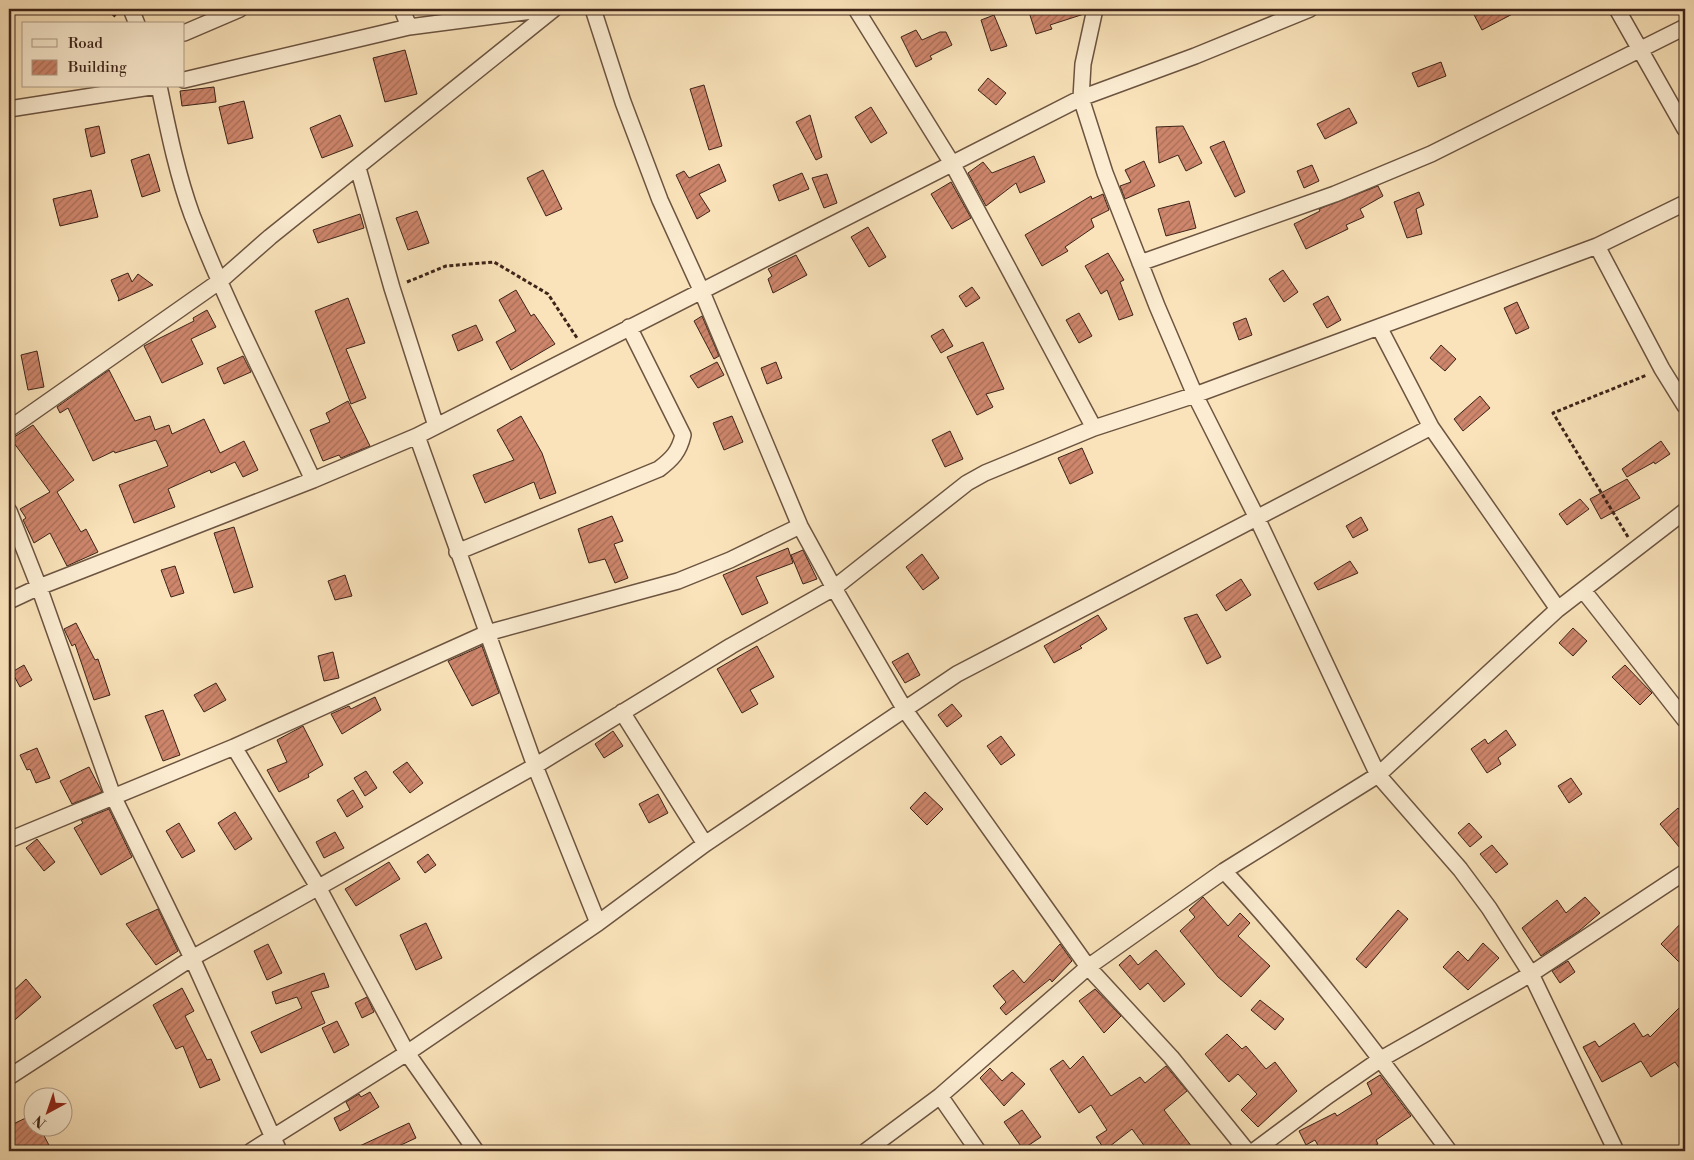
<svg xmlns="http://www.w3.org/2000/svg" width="1694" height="1160" font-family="'Libre Bodoni',serif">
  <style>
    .building { fill: url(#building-hatch); stroke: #3d2419 }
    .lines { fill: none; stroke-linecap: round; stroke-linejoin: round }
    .street-casing { stroke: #6c5441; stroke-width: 18 }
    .path { stroke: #3d2419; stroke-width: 3; stroke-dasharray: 4 2.5; stroke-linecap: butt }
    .street { stroke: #fcedd2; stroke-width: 15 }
  </style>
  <defs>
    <pattern id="building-hatch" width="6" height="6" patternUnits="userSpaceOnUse" patternTransform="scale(1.25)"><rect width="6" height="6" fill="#ce866c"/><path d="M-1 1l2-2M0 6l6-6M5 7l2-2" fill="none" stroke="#a86d58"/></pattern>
  </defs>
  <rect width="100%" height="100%" fill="#fae3ba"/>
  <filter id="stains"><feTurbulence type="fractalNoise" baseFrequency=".004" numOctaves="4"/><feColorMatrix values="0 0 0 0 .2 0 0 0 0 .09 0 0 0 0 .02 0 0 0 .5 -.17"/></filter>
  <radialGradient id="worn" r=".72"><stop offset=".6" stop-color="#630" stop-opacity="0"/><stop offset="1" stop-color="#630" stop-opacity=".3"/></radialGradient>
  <path class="building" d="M1028 9H1085L1084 14 1050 25 1052 29 1036 34Z
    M1471 9H1522L1482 30Z
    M994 15 1007 46 991 51 981 20Z
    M916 30 922 40 940 32H946L952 45 930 56 932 59 916 67 901 37Z
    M405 50 417 94 385 102 373 58Z
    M1441 62 1446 76 1418 87 1412 73Z
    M988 78 1006 93 996 105 978 90Z
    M704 85 722 146 709 150 690 89Z
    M214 87 216 102 182 106 180 91Z
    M244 101 253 138 228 144 219 107Z
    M871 107 887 133 871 143 855 117Z
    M1349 108 1357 123 1325 139 1317 124Z
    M340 115 353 146 322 158 310 128Z
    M810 115 822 157 816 160 796 122Z
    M99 126 105 153 91 157 85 129Z
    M1183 126 1202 163 1186 171 1178 155 1159 163 1156 127Z
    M1224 141 1245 192 1235 197 1210 147Z
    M149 154 160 191 142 197 131 160Z
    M1034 156 1045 182 1020 193 1016 183 986 206 968 173 983 162 992 173Z
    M1144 161 1155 186 1125 199 1120 186 1131 182 1125 170Z
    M719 164 726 181 699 194 710 211 697 219 676 175 684 171 689 178Z
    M1312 165 1319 181 1304 188 1297 171Z
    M543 170 562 209 546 216 527 178Z
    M802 173 809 189 779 201 773 185Z
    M827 174 837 203 824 208 812 178Z
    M951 182 971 218 952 229 931 194Z
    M1378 186 1383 196 1360 209 1364 217 1346 225 1348 229 1306 249 1294 224 1320 211 1319 209Z
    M91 190 98 217 60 226 53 199Z
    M1419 192 1424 205 1416 209 1422 234 1407 238 1394 202Z
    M1103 194 1109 210 1091 219 1094 227 1065 247 1068 251 1042 266 1025 235 1091 196 1092 199Z
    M1189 201 1196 228 1166 236 1158 209Z
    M417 211 429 243 408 250 396 218Z
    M360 214 364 228 318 243 313 230Z
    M868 227 886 257 869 267 851 237Z
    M1108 253 1124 280 1120 282 1133 315 1119 320 1107 290 1101 294 1085 266Z
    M796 255 807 275 773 293 768 279 772 276 768 269Z
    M1283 270 1298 292 1284 302 1269 279Z
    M128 273 132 282 138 274 153 285 118 301 119 299 111 280Z
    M972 287 980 298 966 307 959 296Z
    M516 290 531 316 534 314 555 344 511 370 496 342 516 331 499 300Z
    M1328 296 1341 320 1327 328 1313 304Z
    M348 298 365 343 346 349 366 398 351 404 315 311Z
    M1517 302 1529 328 1516 334 1504 308Z
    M207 310 216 327 191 339 203 364 162 383 144 346 194 321 193 318Z
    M1079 313 1092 336 1079 343 1066 320Z
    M702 316 719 356 714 359 694 321Z
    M1246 318 1252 335 1239 340 1233 323Z
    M476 325 483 340 458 351 452 335Z
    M943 329 953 346 941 353 931 336Z
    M983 342 1004 389 986 394 993 407 977 415 947 357Z
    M1441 345 1456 359 1445 371 1430 358Z
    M37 351 44 387 28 390 21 355Z
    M243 356 251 372 224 384 217 368Z
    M717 362 724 375 698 388 690 376Z
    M776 362 782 378 767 384 761 368Z
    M109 370 135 421 150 416 155 430 169 425 172 434 204 419 220 453 244 441 258 470 243 477 235 462 211 473 210 470 168 489 175 507 134 523 119 485 168 466 156 440 115 453 114 451 93 461 68 408 60 413 57 407Z
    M1480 396 1490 408 1463 431 1454 419Z
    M348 401 370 446 341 458 339 455 323 461 310 430 330 422 326 413Z
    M521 416 542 453 556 493 540 499 534 482 485 503 473 475 514 460 497 430Z
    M732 416 743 442 724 450 713 423Z
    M33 425 74 480 57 492 81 532 86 529 98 552 67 566 50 533 34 543 23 520 26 518 20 509 50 492 11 439Z
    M950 431 963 459 945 467 932 440Z
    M1661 441 1670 454 1655 464 1654 462 1627 477 1622 469Z
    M1082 448 1093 473 1070 484 1058 458Z
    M1627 479 1640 498 1601 519 1590 499Z
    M1580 499 1589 509 1567 525 1559 514Z
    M612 516 623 541 614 544 628 578 615 583 605 559 589 563 578 529Z
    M1361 517 1368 530 1353 538 1346 526Z
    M234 527 253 587 234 593 214 533Z
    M788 548 793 563 756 577 768 603 742 615 723 575Z
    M803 550 817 579 803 584 791 555Z
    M922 554 939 578 923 590 906 567Z
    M1350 561 1358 573 1318 590 1314 583Z
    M175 566 184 593 171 597 161 570Z
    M345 575 352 596 335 600 328 581Z
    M1241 579 1251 595 1226 611 1216 595Z
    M1197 614 1221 657 1207 664 1184 618Z
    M1098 615 1107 629 1080 646 1082 648 1054 663 1044 646Z
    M76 623 95 660 98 659 110 695 94 700 75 644 72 646 64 629Z
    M1573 628 1587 641 1573 656 1559 643Z
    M482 646 499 693 472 706 448 661Z
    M757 646 774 677 750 690 758 704 742 713 717 669Z
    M333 652 339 678 324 681 318 656Z
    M908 653 920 675 905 683 892 662Z
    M24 665 32 680 20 687 12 672Z
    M1625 665 1652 693 1640 705 1612 677Z
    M216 683 226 700 204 712 194 695Z
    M375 697 381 710 342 734 331 714 349 706 351 709Z
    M952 704 962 716 947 727 938 715Z
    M163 710 180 755 163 761 145 716Z
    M303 726 323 765 308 774 309 777 279 792 267 770 287 762 277 740Z
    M1506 730 1516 745 1498 758 1501 764 1487 773 1471 749 1485 739 1488 744Z
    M613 731 623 746 604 758 595 744Z
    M1001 736 1015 755 1001 765 987 746Z
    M37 748 50 778 36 783 30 769 27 770 20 755Z
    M407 762 423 783 410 793 393 772Z
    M89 767 102 792 72 804 60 781Z
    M366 771 377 788 365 796 354 778Z
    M1571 778 1582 794 1569 803 1558 786Z
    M353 790 363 807 347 817 337 800Z
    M925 792 943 809 927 825 910 808Z
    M658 794 668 813 649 823 639 804Z
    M1678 808 1685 817V854L1660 824Z
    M109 809 132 857 101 875 74 828 83 823 81 820Z
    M235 812 252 839 235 850 218 823Z
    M179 823 195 851 182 858 166 831Z
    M1469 823 1482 837 1470 847 1458 833Z
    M335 832 344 848 324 858 316 842Z
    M37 839 55 862 44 871 26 848Z
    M1492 845 1508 864 1496 873 1480 854Z
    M428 854 436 865 425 873 417 862Z
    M389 862 400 879 356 906 345 889Z
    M1203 897 1228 926 1240 913 1250 923 1238 936 1270 966 1241 997 1218 977 1180 931 1195 917 1189 910Z
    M1585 897 1600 913 1579 931 1541 956 1522 928 1557 900 1566 913Z
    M158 909 178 951 156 965 126 924Z
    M1398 910 1408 919 1366 968 1356 959Z
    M1685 919V968L1661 944Z
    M426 923 442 958 416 970 400 935Z
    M1483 943 1499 958 1468 990 1443 967 1458 951 1468 961Z
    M268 944 282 973 267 980 254 951Z
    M1060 944 1072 961 1052 982 1050 979 1006 1015 1000 1008 1006 1002 993 986 1013 970 1024 983Z
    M1156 950 1185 984 1164 1002 1148 983 1140 990 1119 965 1130 955 1138 965Z
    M1568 961 1575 972 1560 983 1552 971Z
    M324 973 329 987 311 992 325 1023 261 1053 251 1032 302 1008 297 997 276 1004 272 992Z
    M26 979 41 997 9 1025V995Z
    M182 988 194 1011 185 1016 207 1060 211 1059 220 1080 200 1088 183 1046 176 1049 153 1005Z
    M1095 989 1121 1016 1104 1033 1079 1001Z
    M367 997 374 1012 362 1018 355 1003Z
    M1260 1000 1284 1019 1275 1030 1251 1010Z
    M1685 1002V1076L1675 1062 1651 1077 1641 1061 1602 1082 1583 1047 1595 1041 1599 1047 1634 1023 1643 1037 1648 1034 1650 1037Z
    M337 1021 349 1045 334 1053 322 1028Z
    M1227 1034 1242 1049 1246 1046 1266 1069 1275 1062 1297 1091 1258 1127 1241 1110 1257 1094 1238 1074 1229 1082 1205 1054Z
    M1083 1056 1111 1096 1140 1077 1145 1083 1166 1066 1187 1091 1164 1110 1195 1151H1148L1132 1129 1105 1150 1096 1137 1107 1130 1091 1105 1079 1113 1050 1069 1063 1060 1070 1069Z
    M990 1068 1002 1081 1012 1072 1025 1084 1004 1106 980 1078Z
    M1380 1075 1411 1116 1376 1140 1378 1144 1366 1151H1321L1315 1140 1306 1145 1299 1131 1335 1113 1337 1116 1372 1094 1367 1083Z
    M370 1092 379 1107 340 1131 334 1118 350 1110 346 1102 359 1094 361 1097Z
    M1022 1110 1041 1137 1023 1149 1004 1122Z
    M32 1115V1128H40L52 1151H9V1126Z
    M409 1123 416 1138 388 1151H349Z"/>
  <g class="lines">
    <g class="street-casing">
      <path id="street" d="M131 9 137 24
        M402 9 409 27
        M593 9 623 102 660 200 702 292 800 526 834 588 905 710 1088 967 1171 1057 1247 1151
        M856 9 953 165 1094 428
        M1095 9 1083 64 1081 98 1105 173 1157 306 1195 395 1256 516 1378 775 1460 869 1489 908 1531 974 1616 1151
        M1617 9 1685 129
        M184 33 240 9
        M184 80 409 27 547 9
        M159 86C168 129 177 174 192 215 227 305 272 392 313 480
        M9 109 157 86
        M358 168 392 288 436 426
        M1597 246 1662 369 1685 406
        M1140 263 1335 194 1431 154 1685 27
        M1379 327 1431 427 1558 609
        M9 429 220 281 270 237 554 9
        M417 436 535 766 598 923
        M9 511 39 587 113 796 192 958 279 1151
        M457 552 659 469C672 459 679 452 683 435L629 327
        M1583 590 1685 720
        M9 601 39 587 313 480 417 436 1081 98 1195 56 1310 9
        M622 712 705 844
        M234 747 318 887 407 1053 476 1151
        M9 840 234 747 487 633 678 581 730 560 800 526
        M1224 871C1306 959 1378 1055 1449 1151
        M9 1077 192 958 535 766 731 646 834 588 967 483 985 473 1094 428 1195 395 1597 246 1685 203
        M940 1096 978 1151
        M251 1151 407 1053 598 923 705 844 957 674 1431 427
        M866 1151 940 1096 1088 967 1224 871 1378 775 1558 609 1685 511
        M1254 1151 1329 1095 1381 1059 1531 974 1685 872"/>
    </g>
    <path class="path" d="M108 9 116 17
      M407 282 446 266 494 262 548 294 577 338
      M1628 537 1553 413 1647 375"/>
    <use href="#street" class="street"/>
  </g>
  <rect width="1694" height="1160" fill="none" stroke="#fae3ba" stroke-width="30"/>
  <rect x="10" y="10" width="1674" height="1140" fill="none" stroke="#3d2419" stroke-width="2.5"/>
  <rect x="15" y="15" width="1664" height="1130" fill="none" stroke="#3d2419"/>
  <rect x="22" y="22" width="162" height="65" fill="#fcedd2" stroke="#b09d88"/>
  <rect x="32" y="39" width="25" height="8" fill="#fcedd2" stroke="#b09d88"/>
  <text x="68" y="48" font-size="15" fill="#3d2419">Road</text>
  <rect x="32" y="60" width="25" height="15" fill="url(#building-hatch)" stroke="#b09d88"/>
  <text x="68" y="72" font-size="15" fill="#3d2419">Building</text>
  <g transform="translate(48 1112) rotate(220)"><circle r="24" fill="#fcedd2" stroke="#b09d88"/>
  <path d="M0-4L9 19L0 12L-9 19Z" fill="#8f2418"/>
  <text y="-8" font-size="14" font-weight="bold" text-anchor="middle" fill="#3d2419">N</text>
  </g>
  <rect width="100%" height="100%" filter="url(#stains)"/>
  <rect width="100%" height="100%" fill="url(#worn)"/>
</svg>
